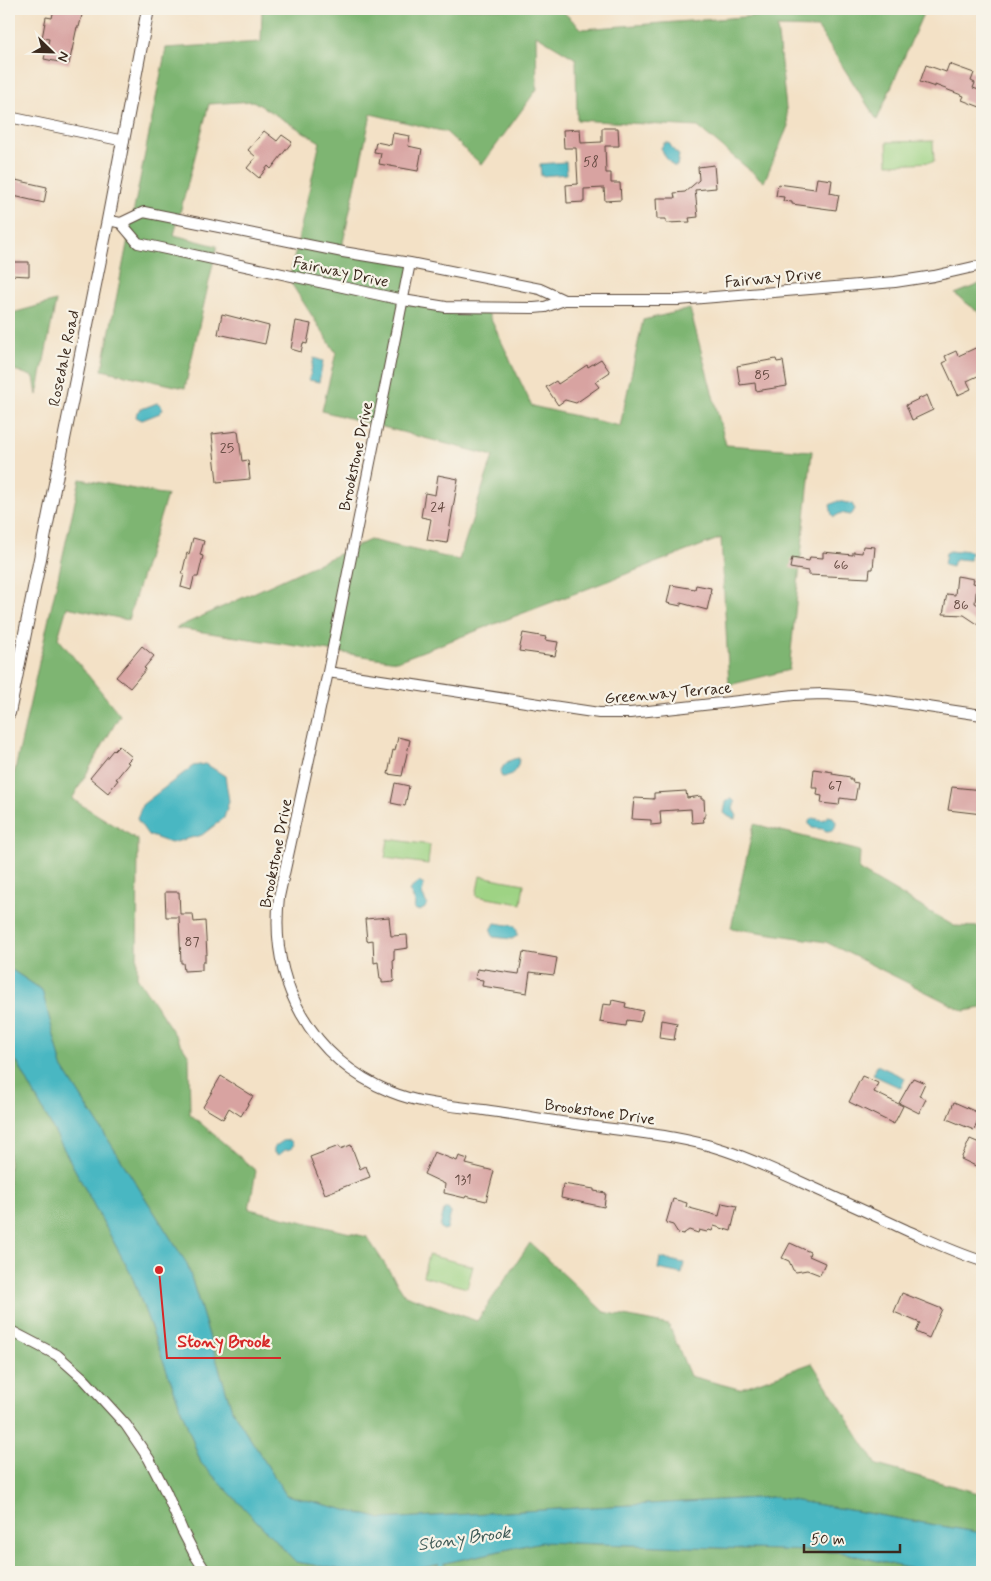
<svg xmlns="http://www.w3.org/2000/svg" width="991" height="1581" font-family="Mynerve,sans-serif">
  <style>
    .green { fill: #9ed384; stroke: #6c7e51 }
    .forest { fill: #7eb572; stroke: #5c7048 }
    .water { fill: #49b7c2; stroke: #427070 }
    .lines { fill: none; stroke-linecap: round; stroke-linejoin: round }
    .stream { stroke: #49b7c2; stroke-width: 4 }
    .building { fill: #d8a3a1 }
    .minor-casing { stroke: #574537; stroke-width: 12 }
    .tertiary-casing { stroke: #574537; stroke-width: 14 }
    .minor { stroke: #fff; stroke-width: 10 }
    .tertiary { stroke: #fff; stroke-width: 12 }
    .labels { text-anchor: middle; stroke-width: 4.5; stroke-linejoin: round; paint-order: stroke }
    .number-label { font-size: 14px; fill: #62483f }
    .street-label { font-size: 16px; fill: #3b2a1e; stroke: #f7f3e8 }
    .water-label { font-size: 18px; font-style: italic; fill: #405b57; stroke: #f7f3e8 }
    .leader { fill: none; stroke: #d62828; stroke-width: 2 }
    .callout-dot { fill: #d62828; stroke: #f7f3e8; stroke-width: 2 }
    .callout-label { font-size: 18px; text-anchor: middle; font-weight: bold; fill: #d62828; stroke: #f7f3e8; stroke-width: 4.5; stroke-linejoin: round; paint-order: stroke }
  </style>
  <rect width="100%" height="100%" fill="#f7f3e8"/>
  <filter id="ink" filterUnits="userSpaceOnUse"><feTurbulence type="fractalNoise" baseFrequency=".02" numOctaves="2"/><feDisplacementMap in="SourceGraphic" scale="10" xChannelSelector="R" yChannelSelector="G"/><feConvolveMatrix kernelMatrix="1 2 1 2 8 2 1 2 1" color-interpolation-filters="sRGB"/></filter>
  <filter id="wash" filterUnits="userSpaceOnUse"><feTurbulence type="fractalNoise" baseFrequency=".0096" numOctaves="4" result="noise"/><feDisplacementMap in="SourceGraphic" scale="20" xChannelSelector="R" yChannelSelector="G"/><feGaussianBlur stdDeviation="1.12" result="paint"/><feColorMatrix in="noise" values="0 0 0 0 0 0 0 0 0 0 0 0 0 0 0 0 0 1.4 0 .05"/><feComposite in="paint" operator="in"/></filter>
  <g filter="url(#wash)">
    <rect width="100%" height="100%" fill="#f3e1c6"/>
    <path class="green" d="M933 141 934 162 888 164 887 142Z
      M388 839 430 845 428 864 385 858Z
      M480 876 524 884 521 904 476 896Z
      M428 1255 473 1266 467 1288 423 1276Z"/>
    <path class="forest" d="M262 9H560L582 29 850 9H925L877 120 818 28 777 27 788 126 764 182 698 127 577 120 576 59 536 35 537 89 482 165 446 132 371 114 342 247 414 265 406 304 487 311 532 406 620 426 643 320 690 309 726 445 812 451 789 670 729 685 721 538 397 661 176 628 370 540 459 560 493 456 322 411 336 353 289 280 320 142 253 101 209 104 174 235 217 246 185 388 102 370 166 48 261 42Z
      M982 283V315L955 294Z
      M56 301 37 395 34 377 9 368V314Z
      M80 479 167 495 128 620 67 607 58 638 120 715 72 799 138 840 137 977 189 1056 190 1114 256 1171 249 1209 367 1237 405 1295 477 1321 530 1243 604 1312 669 1325 690 1376 739 1389 812 1363 877 1465 982 1494V1533L774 1497 382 1519 286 1495 232 1410 187 1264 62 1067 42 990 9 968V797Z
      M754 824 860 851 859 870 954 926 982 927V1008L964 1011 826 942 731 928Z
      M9 1047 132 1276 201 1463 296 1562 355 1572H9Z
      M541 1542 840 1552 924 1572H404Z"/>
    <path class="water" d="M664 143H669L674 151 679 155 677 166H673L666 158 661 148Z
      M566 162 567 174 541 176 540 164Z
      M314 358 323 361 319 382 309 380Z
      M157 403 161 405 163 409 160 413 142 420 136 417 137 412 139 410Z
      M838 501 852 504 855 509 852 514 850 515 841 513 834 517 832 515 830 505Z
      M960 550 970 551 971 553 970 560 957 559 953 562 952 567 944 565 946 553 950 551 957 552Z
      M519 758C519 768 512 777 502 777L500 773C503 764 509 759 519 758Z
      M206 764 225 776 229 801 224 818 202 835 171 843 148 835 137 819 142 805 193 766Z
      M730 799H732L735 802 733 809 737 816 735 819 729 817 724 813 726 802Z
      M828 816 833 817 836 822C836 829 832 831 826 831L823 829 812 828 809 824V821L812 818 823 820Z
      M419 882 424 885 422 894 427 904 425 908 420 911 414 909 415 902 409 890Z
      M495 923 515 926 517 930V936L512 939 493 937 491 930Z
      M9 968 42 990 62 1067 187 1264 232 1410 286 1495 382 1519 774 1497 982 1533V1572H924L840 1552 541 1542 404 1572H355L296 1562 201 1463 132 1276 9 1047Z
      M877 1065 905 1078 901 1088 873 1075Z
      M290 1140 294 1144 291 1149 285 1150 279 1155 274 1153V1147L283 1141Z
      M444 1209H448L451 1213 447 1229 443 1230 440 1227Z
      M660 1258 684 1263 682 1274 658 1269Z"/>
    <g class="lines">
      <path class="stream" d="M440 1560 445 1572"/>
    </g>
    <g id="blocks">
      <path class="building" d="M54 9H74L83 11 79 27H77L69 64 44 59 49 39 42 38 46 17 52 18Z
        M949 64 974 73 971 81 975 83 973 88 982 91V100L980 107 962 100 964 96 935 85V87L920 82 926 65 946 72Z
        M602 128H618L619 146H605L606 173H611V183H620L621 200 605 201 604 188 584 189V202L567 203 566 185 578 184 576 148H564L563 130 580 129 581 143 602 142Z
        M264 131 277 141 282 135 292 142 271 169 268 166 259 178 247 168 256 157 248 150Z
        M393 133 410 136 408 146 422 149 418 171 379 164 381 153 374 152 376 142 391 145Z
        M714 165 716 188 695 190 698 217 689 218 690 222 666 223V219H657L656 198H675L674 193 685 192 699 180 698 167Z
        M817 178 832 180 830 193 839 195 836 210 792 204V202L783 201 784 197 776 196 778 184 815 189Z
        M11 179 47 187 44 203 9 195Z
        M9 262H29V276L9 275Z
        M222 314 269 326 265 344 218 334Z
        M296 321 311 324 307 344 303 343 301 352 291 349Z
        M982 345V374L967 381 971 389 958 395 943 363 947 361 945 356 956 351 958 356Z
        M601 359 610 372 595 382 599 387 576 403 565 400 558 405 546 387 556 381 558 384 587 365 588 367Z
        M776 359 777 362 783 361 787 386 756 391 755 383 740 385 737 366Z
        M927 395 933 410 912 420 906 405Z
        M238 431 242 461 248 460 250 479 217 482 212 434Z
        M438 475 458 479 447 543 427 540 431 519 421 517 425 493 435 495Z
        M193 538 204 541 200 555 203 556 198 577H194L191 590 181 587 184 574H182L187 553 189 554Z
        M863 546 875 547 873 569H870L869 578 808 575V571L790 568 792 558 809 561 810 557 823 558V552L853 555V552L862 553Z
        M957 576 974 579 973 583 977 584 975 603 982 607V627L964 615 943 614 947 594 955 595Z
        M671 585 695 589 696 585 711 588 710 593H711L707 610 681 603V606L667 603Z
        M523 633 546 637 545 640 558 642 555 656 519 651Z
        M142 646 154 656 144 668 146 669 130 688 116 677Z
        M398 737 410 740 402 776 388 774 393 750 395 751Z
        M119 746 132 757 127 762 129 763 116 779 118 780 108 793 90 778 113 750 114 751Z
        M814 769 833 772 832 774 850 777V780H853L852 782 858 783 855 800 840 798 839 805 821 803 822 796 817 795 818 788H812Z
        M395 783 409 786 405 806 391 803Z
        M952 787 982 790V814L948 810Z
        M686 791 687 798 701 796V799H704L705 817H703L704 822 692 823 691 809 660 811 661 824 651 825V820L632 819 634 798 654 799V793Z
        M165 892H179L180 914H193L194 922 205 921 207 955H205V962H202V970L184 971 183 963H181L179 917H166Z
        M389 917 391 936 407 935 408 948 394 950V960H393L394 982 382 983V979H380L378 962 374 963 373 940 367 941 365 919Z
        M523 952 557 958 554 975 530 972 527 993 482 986 483 980 475 979 477 969 484 970V969L519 974Z
        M612 1000 626 1003 625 1007 643 1011 640 1022 627 1020 626 1026 600 1022 603 1004 611 1005Z
        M661 1020 677 1023 674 1040 659 1038Z
        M221 1076 253 1096 241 1116 229 1108 223 1119 203 1107Z
        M862 1076 878 1083 874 1092 903 1106 894 1124 849 1102Z
        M913 1078 925 1083 919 1096 926 1099 919 1113 899 1103Z
        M954 1102 981 1114 974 1130 947 1119Z
        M970 1139 982 1144V1169L961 1159Z
        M351 1145 360 1169 366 1166 370 1177 325 1194 310 1157 339 1146 340 1149Z
        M434 1152 457 1161 459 1156 468 1159 466 1164 494 1171 486 1201 466 1196 465 1198 444 1193 445 1184 424 1174Z
        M563 1184 594 1189V1191L606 1193 604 1207 561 1198Z
        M673 1199 687 1203 686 1207 719 1216 722 1203 737 1206 731 1231 714 1226 712 1231 709 1230 707 1232 699 1230 698 1233 689 1230 683 1234 678 1233 673 1225 666 1223Z
        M790 1243 810 1252 809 1256 825 1263 820 1275 807 1270 796 1272 793 1270 789 1261 782 1258Z
        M902 1293 942 1309 929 1338 916 1332 920 1323 894 1312Z"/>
    </g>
  </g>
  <g filter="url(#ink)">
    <use href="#blocks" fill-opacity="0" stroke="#574537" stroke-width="1"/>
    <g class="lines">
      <g class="minor-casing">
        <path id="minor" d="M9 117 124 141
          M108 220 121 223 138 243 403 300 446 307 534 308 545 307 564 300H678L895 282 934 276 982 265
          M121 223 144 212 343 252 410 263 540 289 564 300
          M410 263 328 672 279 897C269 982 311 1059 391 1092 420 1104 454 1106 484 1110 527 1116 570 1124 613 1129 651 1134 687 1138 724 1150 751 1159 777 1171 803 1183 838 1199 872 1214 906 1230 931 1241 956 1253 982 1261
          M328 672 599 713H630L794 695 824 694 854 696 982 715
          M9 1330 57 1355 84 1379 126 1425 149 1459 166 1492 182 1530 195 1555 206 1572"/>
      </g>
      <g class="tertiary-casing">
        <path id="tertiary" d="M9 713 108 220 148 9"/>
      </g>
      <use href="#minor" class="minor"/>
      <use href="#tertiary" class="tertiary"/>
    </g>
  </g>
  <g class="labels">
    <g class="number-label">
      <text x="591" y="166">58</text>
      <text x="762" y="379">85</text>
      <text x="227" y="452">25</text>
      <text x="438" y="511">24</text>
      <text x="841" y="569">66</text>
      <text x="961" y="609">86</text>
      <text x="835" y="790">67</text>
      <text x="192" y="946">87</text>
      <text x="463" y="1184">131</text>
    </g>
    <g class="street-label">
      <text transform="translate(341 271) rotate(12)" y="6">Fairway Drive</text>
      <text transform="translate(773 277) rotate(-5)" y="6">Fairway Drive</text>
      <text transform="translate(63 358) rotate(-78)" y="6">Rosedale Road</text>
      <text transform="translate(355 456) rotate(-78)" y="6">Brookstone Drive</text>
      <text transform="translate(668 692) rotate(-5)" y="6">Greenway Terrace</text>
      <text transform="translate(275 853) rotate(-79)" y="6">Brookstone Drive</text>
      <text transform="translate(600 1111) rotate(8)" y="6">Brookstone Drive</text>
    </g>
    <g class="water-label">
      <text transform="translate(464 1538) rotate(-8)" y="6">Stony Brook</text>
    </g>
  </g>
  <path class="leader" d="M159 1270L167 1358H281"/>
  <circle class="callout-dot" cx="159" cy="1270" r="5"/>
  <g class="callout-label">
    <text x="224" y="1347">Stony Brook</text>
  </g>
  <rect width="991" height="1581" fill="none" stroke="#f7f3e8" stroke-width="30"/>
  <g transform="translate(52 52) rotate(113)" stroke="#f7f3e8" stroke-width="4" paint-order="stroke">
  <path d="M0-4L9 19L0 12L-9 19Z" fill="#3b2a1e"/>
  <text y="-8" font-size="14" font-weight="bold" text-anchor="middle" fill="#3b2a1e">N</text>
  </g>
  <path d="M804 1544v8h96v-8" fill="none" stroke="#3b2a1e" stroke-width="2.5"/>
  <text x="811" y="1544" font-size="15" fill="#3b2a1e" stroke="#f7f3e8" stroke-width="4" paint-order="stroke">50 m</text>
</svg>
